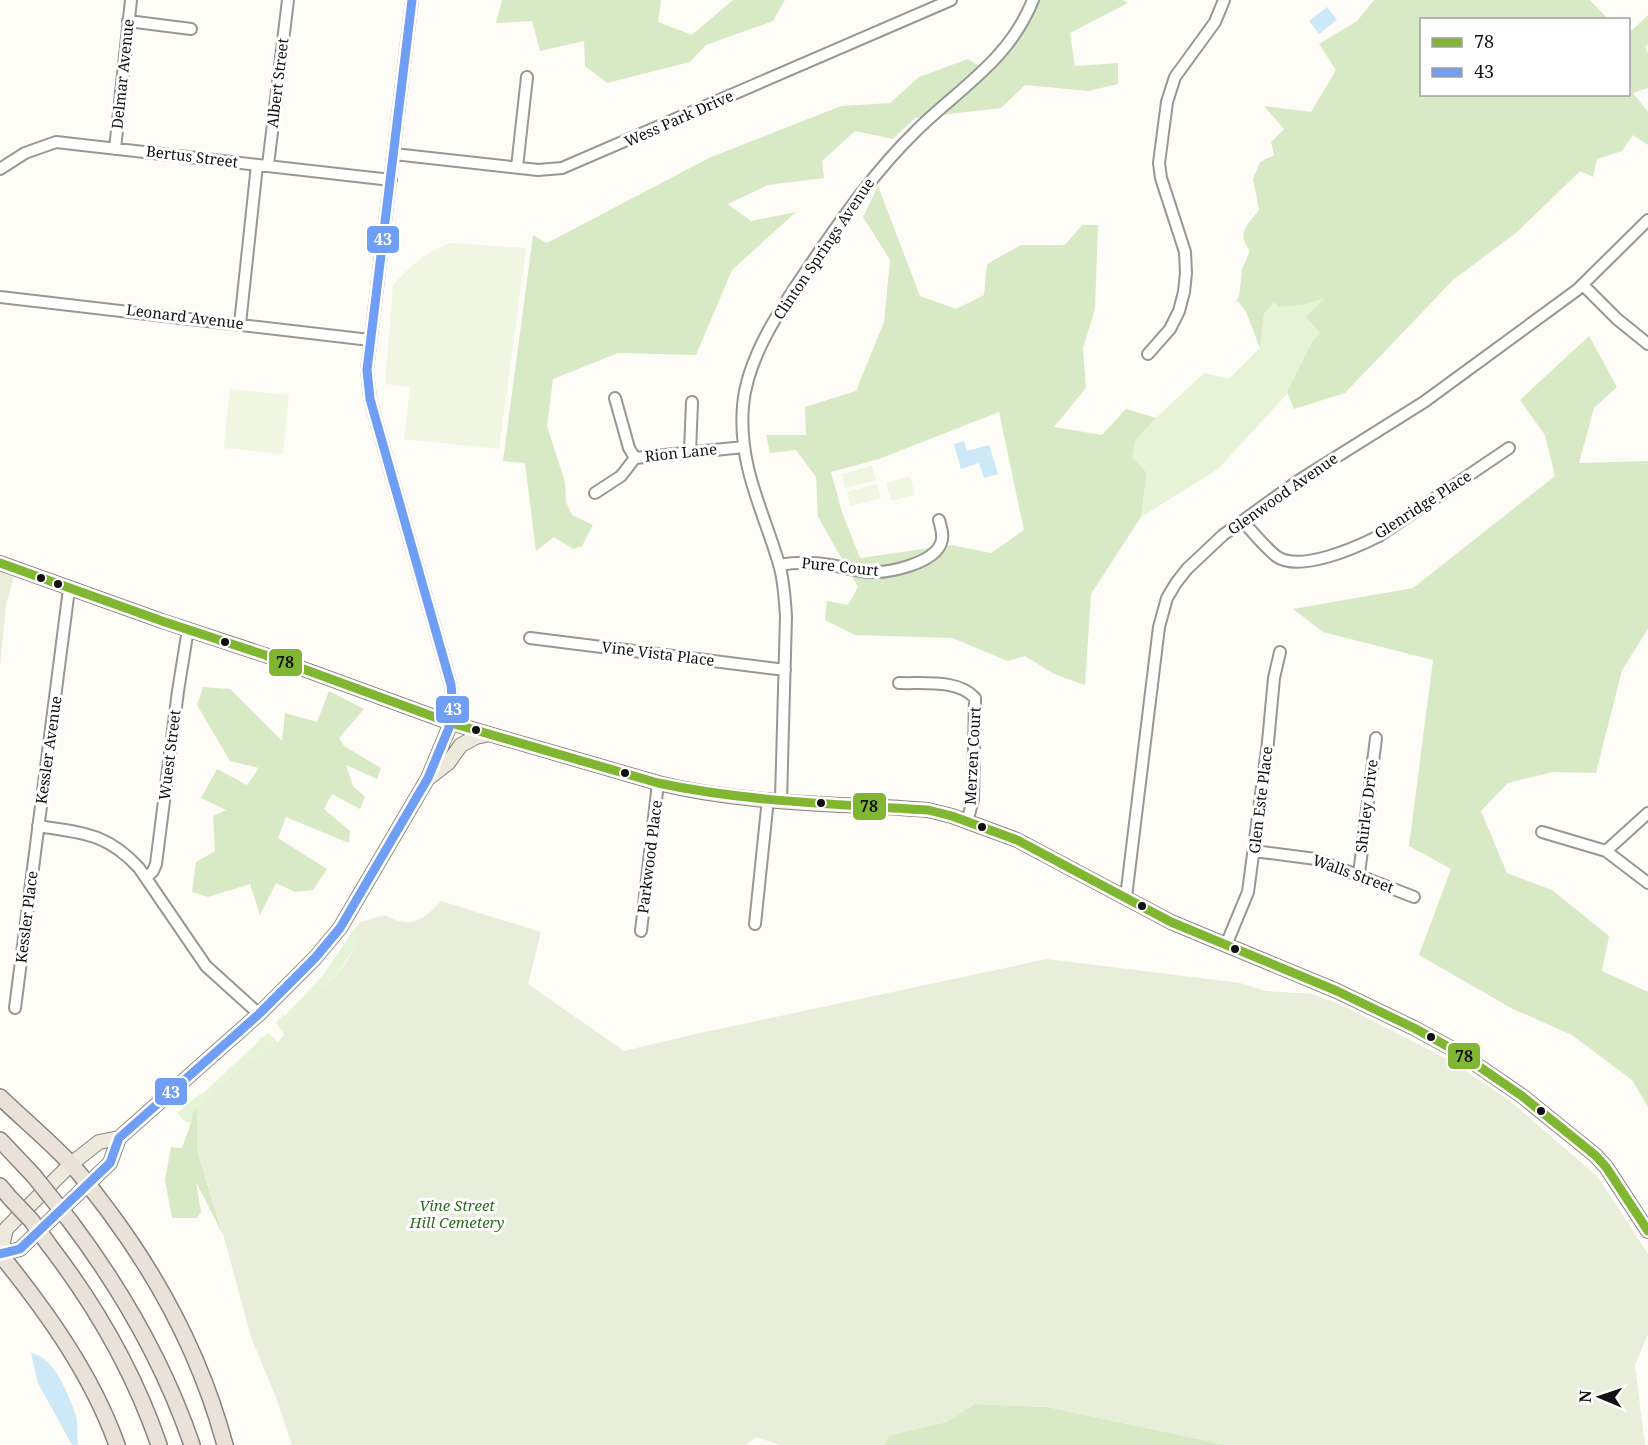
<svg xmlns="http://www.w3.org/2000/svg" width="1648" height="1445" font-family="'Noto Serif',serif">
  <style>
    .green { fill: #e7f3d7 }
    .forest { fill: #d8eac5; fill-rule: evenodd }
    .cemetery { fill: #e9eedb }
    .pitch { fill: #f0f6e1 }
    .water { fill: #cde8f7 }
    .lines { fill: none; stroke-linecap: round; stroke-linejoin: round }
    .minor-casing { stroke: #979795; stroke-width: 14 }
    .major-casing { stroke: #858482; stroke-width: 16 }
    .highway-casing { stroke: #858482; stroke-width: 18 }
    .minor { stroke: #fffffe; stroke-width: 10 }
    .major { stroke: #ede9dc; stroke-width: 14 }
    .highway { stroke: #eae1d8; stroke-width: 15 }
    .highway-bridge-casing { stroke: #858482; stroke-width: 18; stroke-linecap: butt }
    .highway-bridge { stroke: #eae1d8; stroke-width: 15 }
    .bus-1-casing { stroke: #fff; stroke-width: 14 }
    .bus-2-casing { stroke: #fff; stroke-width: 14 }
    .bus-1 { stroke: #81b632; stroke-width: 9 }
    .bus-2 { stroke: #6f9ef4; stroke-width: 9 }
    .bus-dot { fill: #111; stroke: #fff; stroke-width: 2 }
    .labels { text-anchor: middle; stroke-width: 6; stroke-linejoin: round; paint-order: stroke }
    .street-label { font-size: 15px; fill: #111; stroke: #fff }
    .park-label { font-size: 15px; font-style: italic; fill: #2f6b1f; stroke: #fff }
    .line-badge { stroke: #fff; stroke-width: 2 }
    .badge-label { font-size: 16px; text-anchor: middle; font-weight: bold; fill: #fff }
    .pale-badge-label { font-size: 16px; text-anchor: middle; font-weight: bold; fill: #111 }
  </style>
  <rect width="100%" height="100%" fill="#fdfcf7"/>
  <path class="green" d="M1326 297 1320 333 1312 342 1288 393 1218 469 1141 517 1147 473 1131 457 1135 441 1156 418 1204 373 1229 379 1260 348 1264 314 1274 302Z
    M355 928 362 935 338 973 291 1017 284 1035 276 1022 283 1015 285 1016 323 975Z
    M267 1032 278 1042 277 1043 248 1060 197 1107 192 1114 191 1123 183 1120 177 1113 200 1094H202L260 1040 259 1038 267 1035Z"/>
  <path class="forest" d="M502 0H661L658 22 692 35 733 0H785L773 21 706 45 690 62 607 83 585 66 584 41 540 51 532 21 496 23Z
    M1033 0H1122L1128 3 1070 33 1075 66 1118 63V84L1088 91 1025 85 1001 108 915 118 893 139 855 131 822 161 824 178 768 185 728 204 751 221 796 212 732 270 696 355 618 353 553 379 547 426 565 482 566 502 572 515 593 525 582 546 573 549 554 537 536 551 525 463 503 461 533 235 547 243 709 158 841 106 890 103 919 77 968 59 985 70Z
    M1374 0H1590L1608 19 1422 20V94H1628L1629 33 1648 15V44L1645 47 1648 54V88L1633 93 1648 112V145L1633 135 1622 151 1597 159 1593 177 1580 171 1516 233 1453 280 1345 393 1294 409 1287 392 1312 342 1320 333 1306 317 1325 298 1306 304 1279 307 1274 302 1264 314 1260 348 1246 312 1238 301 1235 302 1239 297 1242 269 1250 251C1236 232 1247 226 1259 210L1253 179 1260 162 1274 155 1271 142 1284 129 1264 106 1311 112 1336 70 1319 44 1357 21Z
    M878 186 920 296 956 309 984 295 987 264 1021 245H1065L1082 225H1098L1095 309 1083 348 1086 388 1054 427 1102 435 1126 409 1156 418 1135 441 1132 457 1147 473 1141 517 1091 594 1085 685 1054 674 1025 656 1008 661 952 638 855 635 825 620 827 601 848 605 858 587 818 517 816 477 796 450 770 453 766 435H806L805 407 856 391 884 322 890 260 863 217ZM999 412 1024 530 991 553 951 545 860 558 842 512 831 472 879 459Z
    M1589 336 1617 387 1594 408 1579 463 1648 461V629L1622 670 1596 773 1553 772 1508 783 1481 811 1507 873 1552 890 1609 936 1602 971 1648 992V1107L1632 1080 1572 1035 1511 1008 1419 955 1451 869 1409 846 1433 660 1323 632 1293 609 1413 588 1555 476 1545 435 1520 400Z
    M203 687 230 689 282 741 285 713 317 722 329 691 364 709 339 738 344 746 381 768 377 779 346 765 353 786 365 797 360 809 332 794 324 809 350 831 349 843 286 817 278 838 327 869 313 890 295 892 276 883 260 915 250 884 208 897 192 892 196 862 215 851 213 816 226 810 201 798 217 769 247 785 259 768 230 761 197 705Z
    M197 1107V1150L223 1235 196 1182 201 1212 197 1218H172L165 1180 171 1147 182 1148 191 1123 192 1114Z
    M975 1404 1048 1407 1227 1445H883L890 1435 946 1422Z"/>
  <path class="cemetery" d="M0 563 16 569 6 605 0 667Z
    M441 901 541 932 528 984 624 1051 691 1035 1047 959 1240 983 1266 991 1313 994 1344 1006 1451 1061 1510 1101 1598 1177 1648 1254V1334L1635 1365 1645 1445H1227L1048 1407 975 1404 946 1422 890 1435 883 1445H780L756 1437 746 1445H292L277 1400 251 1337 222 1230 197 1150V1107L248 1060 277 1043 284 1035C283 1013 326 988 339 972 348 961 354 947 361 935L355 928 360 922 385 915C412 929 421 922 441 901Z"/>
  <path class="pitch" d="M451 243 526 248 499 449 404 439 410 387 385 384 393 285C408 268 429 249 451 243Z
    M230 389 289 395 283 454 224 448Z
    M872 466 876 480 845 488 842 474Z
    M910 476 915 495 891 501 886 483Z
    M877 484 881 498 850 506 847 492Z"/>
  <path class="water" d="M1327 7 1337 20 1319 34 1309 21Z
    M964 441 967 451 989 445 998 474 984 478 979 463 961 469 954 444Z
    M31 1353C54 1356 69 1396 76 1416 78 1425 77 1436 78 1445H72L38 1383Z"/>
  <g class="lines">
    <g class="minor-casing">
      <path id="minor" d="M412 0 367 370 370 399 451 685 453 707 451 723
        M128 21 191 29
        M115 149 131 0
        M394 154 538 170 562 168 951 0
        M268 165 288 0
        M517 167 527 77
        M0 169 25 153 56 142 391 180
        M1583 285 1617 319 1648 344
        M0 297 370 340
        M240 324 257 165
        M1148 354 1170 329 1179 311 1184 292 1186 273 1185 252 1161 178 1159 163 1167 102 1175 77 1215 22 1224 0
        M615 398 629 448 635 458
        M690 452 692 402
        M595 493 621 476 635 458 744 447
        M1243 521C1253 533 1264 546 1276 556 1299 573 1355 548 1379 536L1509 448
        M779 565C796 562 813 562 830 565 844 567 857 572 871 572 890 573 934 563 941 543 944 536 941 527 939 520
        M530 638 785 670
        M899 683C924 684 958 679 975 698L973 800 967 822
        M781 800 786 617C785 600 784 581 779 564 763 510 738 465 743 406 747 355 785 302 813 261 845 214 876 170 917 130 961 87 1009 60 1033 0
        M38 826C83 833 107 833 139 868L206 966 259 1014
        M1542 832 1606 851 1648 883
        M1254 851 1316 859 1414 897
        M1606 851 1648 813
        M1359 874 1376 738
        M146 878 153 871 156 864 178 691 188 629
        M1126 897 1159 627 1167 598 1176 583 1187 569 1223 535 1298 481 1424 402 1577 290 1648 220
        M755 924 768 799
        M641 931 658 783
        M1226 945 1248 892 1268 742 1274 678 1280 652
        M15 1008 69 589"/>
    </g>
    <g class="major-casing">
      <path id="major" d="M0 563 162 621 265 655 451 723 658 783C746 805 839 803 928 810L952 816 1017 840 1171 922 1337 991 1414 1028 1458 1052 1522 1096 1595 1155 1606 1167 1648 1231
        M430 777 448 763 461 745 476 737 489 734
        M0 1254 20 1249 110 1163 119 1138 259 1014 315 958 340 928 428 778 451 723
        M0 1255 6 1229 71 1164 99 1142 119 1138"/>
    </g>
    <g class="highway-casing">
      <path id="highway" d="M0 1097C23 1119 48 1140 70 1163 84 1178 97 1196 110 1213 162 1283 202 1360 225 1445
        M0 1140 34 1176
        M0 1186 11 1199
        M70 1221C122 1290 164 1363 192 1445
        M49 1245C96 1306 134 1372 159 1445
        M0 1254C47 1312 92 1375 117 1445"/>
    </g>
    <use href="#minor" class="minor"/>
    <use href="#major" class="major"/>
    <use href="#highway" class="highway"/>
    <g class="highway-bridge-casing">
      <path id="highway-bridge" d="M34 1176 70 1221
        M11 1199 31 1220 49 1245"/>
    </g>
    <use href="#highway-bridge" class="highway-bridge"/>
    <g class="bus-1-casing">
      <path id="bus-1" d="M0 563 162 621 265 655 451 723 658 783C747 802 837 804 928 810L952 816 1017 840 1171 922 1337 991 1414 1028 1458 1052 1522 1096 1595 1155 1606 1167 1648 1231"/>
    </g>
    <g class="bus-2-casing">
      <path id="bus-2" d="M0 1254 20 1249 110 1163 119 1138 259 1014 315 958 340 928 428 778 451 723 453 707 451 685 370 399 367 370 412 0"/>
    </g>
    <use href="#bus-1" class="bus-1"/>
    <use href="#bus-2" class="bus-2"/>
  </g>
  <g class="bus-dot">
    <circle cx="41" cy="578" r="5"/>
    <circle cx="58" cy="584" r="5"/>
    <circle cx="225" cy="642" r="5"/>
    <circle cx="476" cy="730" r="5"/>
    <circle cx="625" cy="773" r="5"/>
    <circle cx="821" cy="803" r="5"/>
    <circle cx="982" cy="827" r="5"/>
    <circle cx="1142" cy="906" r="5"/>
    <circle cx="1235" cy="949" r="5"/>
    <circle cx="1431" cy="1037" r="5"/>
    <circle cx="1541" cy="1111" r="5"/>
  </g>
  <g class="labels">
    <g class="street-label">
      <text transform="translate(123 74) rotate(-84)" y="5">Delmar Avenue</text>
      <text transform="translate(278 83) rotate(-83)" y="5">Albert Street</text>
      <text transform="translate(679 119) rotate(-24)" y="5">Wess Park Drive</text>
      <text transform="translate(192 157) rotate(7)" y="5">Bertus Street</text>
      <text transform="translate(824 249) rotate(-56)" y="5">Clinton Springs Avenue</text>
      <text transform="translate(185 317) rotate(7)" y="5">Leonard Avenue</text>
      <text transform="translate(681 453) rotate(-6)" y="5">Rion Lane</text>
      <text transform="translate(1283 494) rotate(-35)" y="5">Glenwood Avenue</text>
      <text transform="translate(1423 505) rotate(-33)" y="5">Glenridge Place</text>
      <text transform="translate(840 567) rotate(6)" y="5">Pure Court</text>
      <text transform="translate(658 654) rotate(7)" y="5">Vine Vista Place</text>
      <text transform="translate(49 750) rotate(-82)" y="5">Kessler Avenue</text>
      <text transform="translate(170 755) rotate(-83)" y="5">Wuest Street</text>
      <text transform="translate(973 756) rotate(-87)" y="5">Merzen Court</text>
      <text transform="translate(1261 800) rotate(-83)" y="5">Glen Este Place</text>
      <text transform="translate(1367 806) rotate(-83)" y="5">Shirley Drive</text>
      <text transform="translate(650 857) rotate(-83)" y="5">Parkwood Place</text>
      <text transform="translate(1353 874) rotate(20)" y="5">Walls Street</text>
      <text transform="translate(27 917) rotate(-83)" y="5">Kessler Place</text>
    </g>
    <g class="park-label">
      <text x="457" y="1211">Vine Street<tspan x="457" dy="17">Hill Cemetery</tspan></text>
    </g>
  </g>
  <g class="line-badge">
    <rect x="366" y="225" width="34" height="29" rx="6" fill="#6f9ef4"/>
    <rect x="268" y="648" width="35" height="29" rx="6" fill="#81b632"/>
    <rect x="435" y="695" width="35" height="29" rx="6" fill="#6f9ef4"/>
    <rect x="852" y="792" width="35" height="29" rx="6" fill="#81b632"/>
    <rect x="1447" y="1042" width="34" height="28" rx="6" fill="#81b632"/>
    <rect x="154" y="1077" width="34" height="29" rx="6" fill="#6f9ef4"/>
  </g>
  <g class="badge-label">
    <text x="383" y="245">43</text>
    <text x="453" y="715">43</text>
    <text x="171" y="1098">43</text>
  </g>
  <g class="pale-badge-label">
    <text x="285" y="668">78</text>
    <text x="869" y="812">78</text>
    <text x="1464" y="1062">78</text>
  </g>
  <rect x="1420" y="18" width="210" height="78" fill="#ffffff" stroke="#a0a0a0" stroke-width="1.5"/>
  <rect x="1432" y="38" width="30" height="9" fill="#81b632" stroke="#a0a0a0" stroke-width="1.5"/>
  <text x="1474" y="48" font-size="18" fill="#111111">78</text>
  <rect x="1432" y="68" width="30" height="9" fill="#6f9ef4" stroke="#a0a0a0" stroke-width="1.5"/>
  <text x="1474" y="78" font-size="18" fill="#111111">43</text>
  <g transform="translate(1600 1397) rotate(272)" stroke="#ffffff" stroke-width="4.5" paint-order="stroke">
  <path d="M0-4.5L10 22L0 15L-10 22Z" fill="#111111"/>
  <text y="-9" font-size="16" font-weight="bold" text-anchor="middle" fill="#111111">N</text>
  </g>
</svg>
